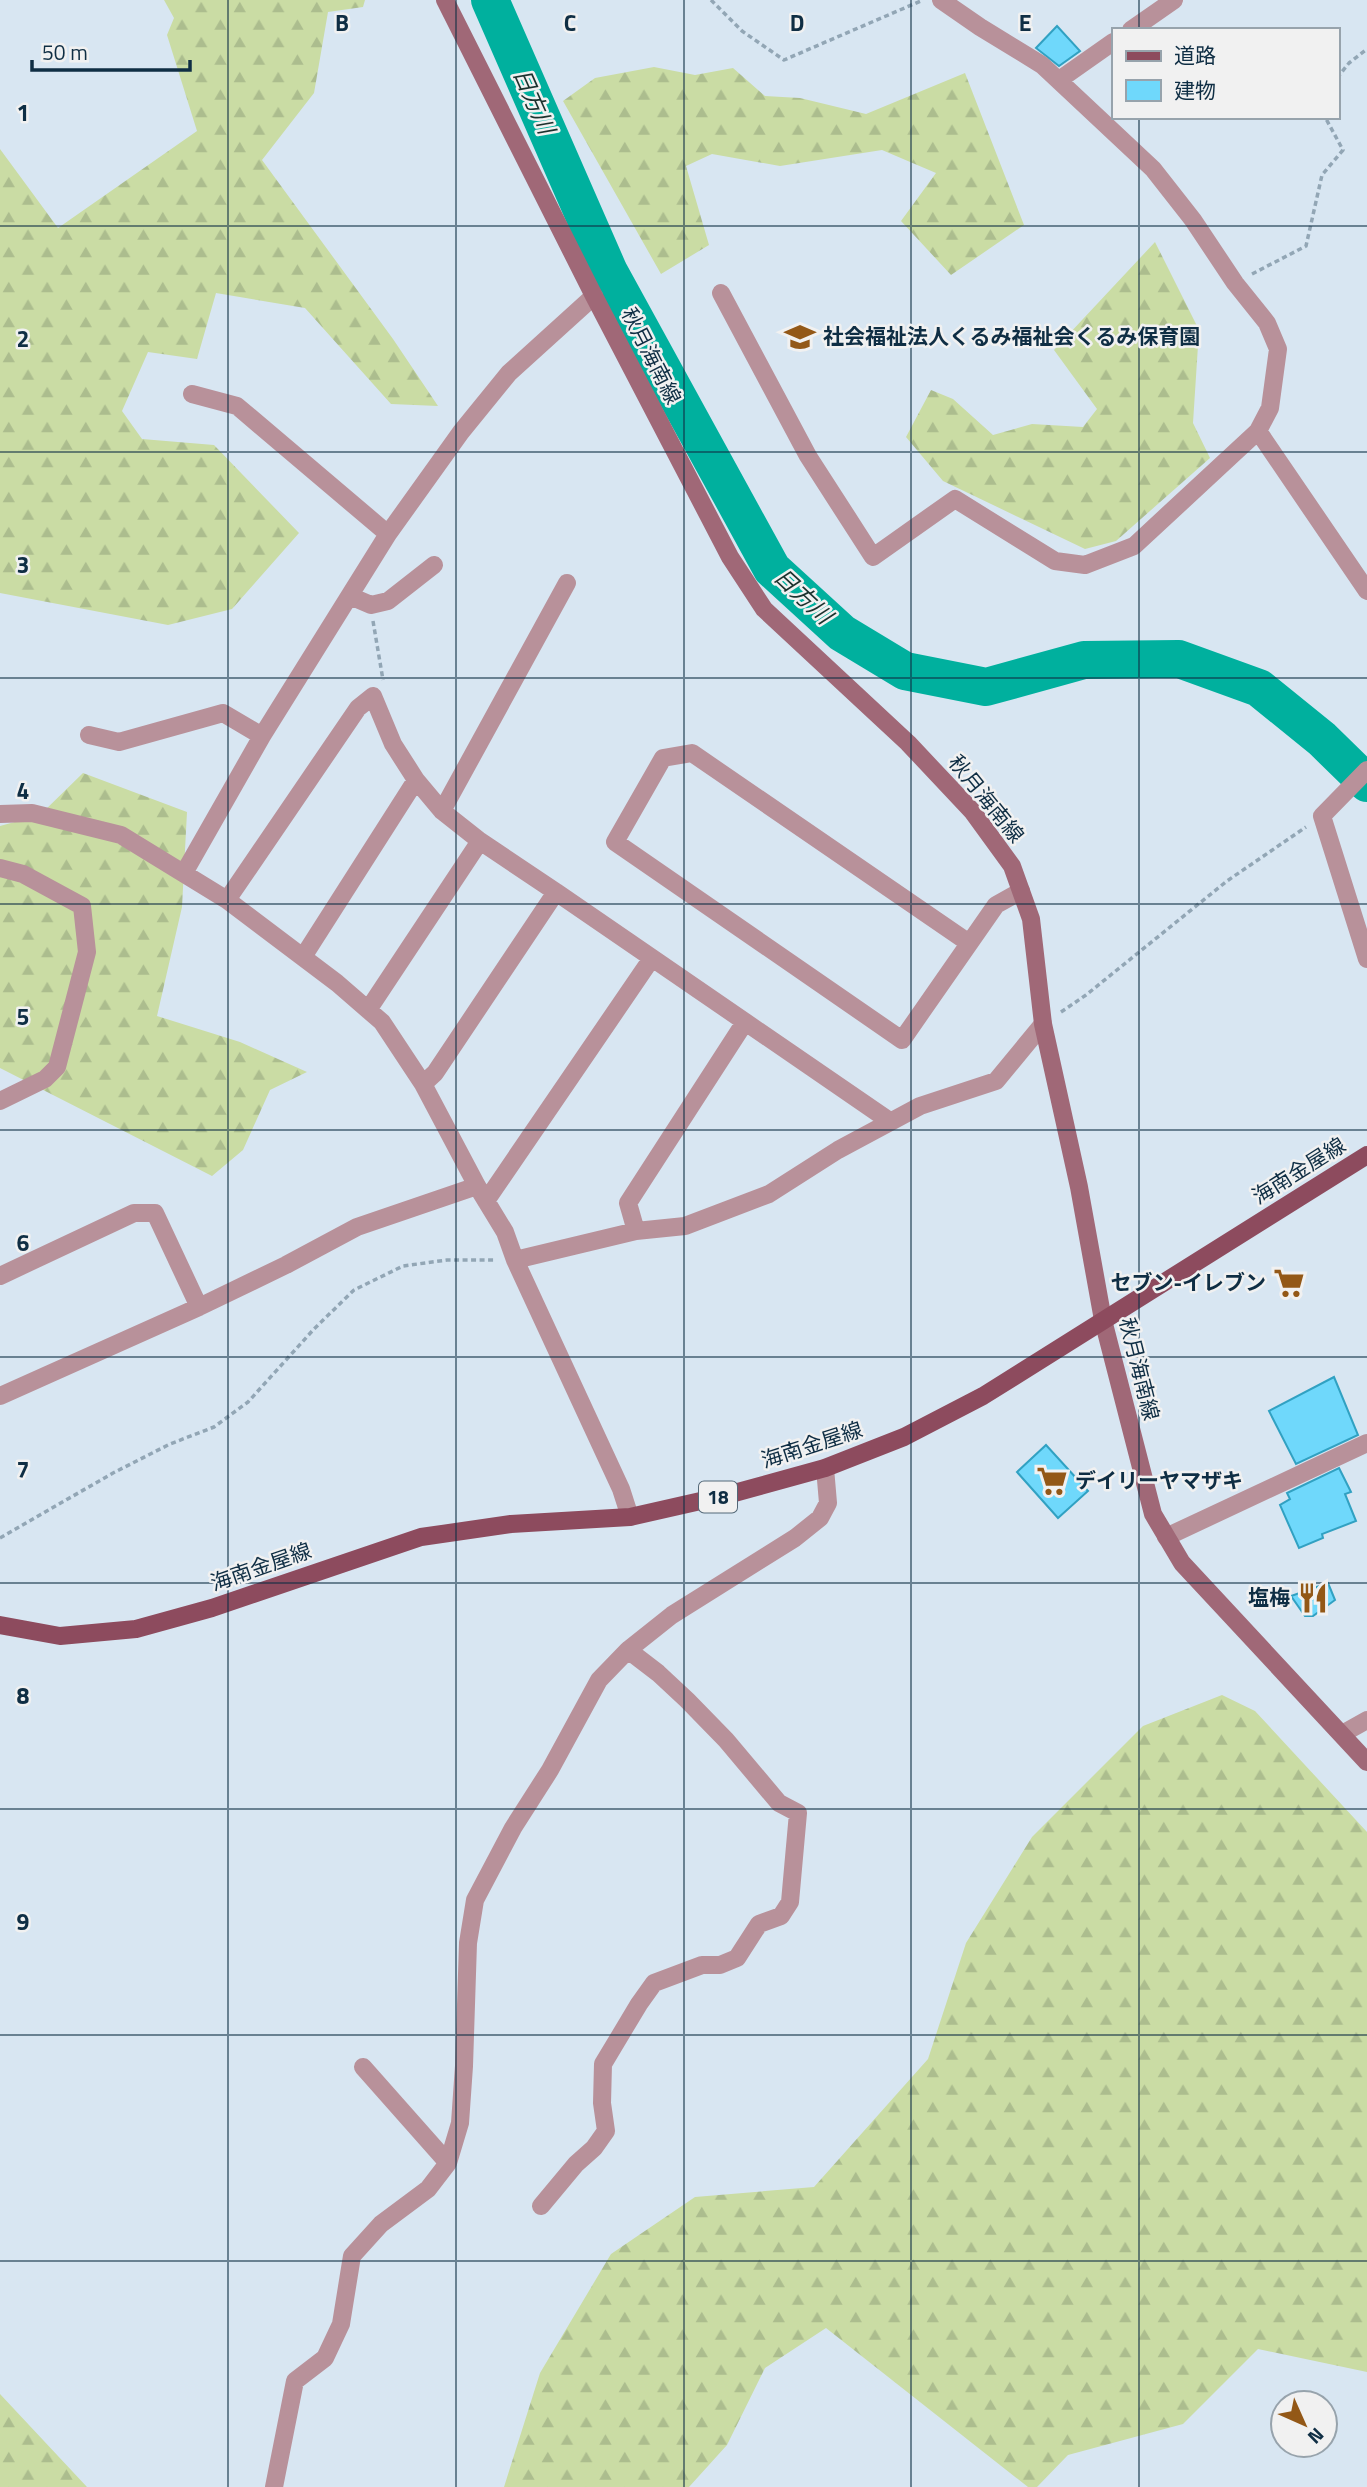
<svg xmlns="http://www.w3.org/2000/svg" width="1367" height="2487" font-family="'Titillium Web','Noto Sans JP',sans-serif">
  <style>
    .forest { fill: url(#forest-firs) }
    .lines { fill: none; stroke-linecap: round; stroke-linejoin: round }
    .river { stroke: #00b09e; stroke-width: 38 }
    .building { fill: #6fd8fb; stroke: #31a1c2; stroke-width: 2 }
    .path { stroke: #92a6b5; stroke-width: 3.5; stroke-dasharray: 5 3.5; stroke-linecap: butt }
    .minor { stroke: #b8919a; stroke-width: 18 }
    .secondary { stroke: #a06877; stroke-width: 18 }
    .primary { stroke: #8d4b5e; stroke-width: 18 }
    .grid { fill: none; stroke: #0f2e44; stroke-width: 2; stroke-opacity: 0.55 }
    .labels { text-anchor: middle; stroke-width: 5; stroke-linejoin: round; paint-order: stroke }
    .shield { fill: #f1f1f1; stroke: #536878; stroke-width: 2 }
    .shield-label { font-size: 19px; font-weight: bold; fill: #0f2e44 }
    .poi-label { font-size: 21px; font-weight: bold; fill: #0f2e44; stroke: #f1f1f1; text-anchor: start }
    .street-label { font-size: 21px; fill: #0f2e44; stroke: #f1f1f1 }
    .water-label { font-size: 23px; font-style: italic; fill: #1b322e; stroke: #f1f1f1 }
    .grid-label { font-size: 23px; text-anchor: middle; font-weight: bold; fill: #0f2e44; stroke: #f1f1f1; stroke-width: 5; stroke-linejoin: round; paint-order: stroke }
  </style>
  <defs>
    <pattern id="forest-firs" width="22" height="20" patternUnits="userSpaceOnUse" patternTransform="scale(1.75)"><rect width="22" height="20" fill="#cadca4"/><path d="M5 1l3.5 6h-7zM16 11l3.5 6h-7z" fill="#acbd8e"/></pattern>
  </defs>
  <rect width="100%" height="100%" fill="#d8e6f2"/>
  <path class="forest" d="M164 0H365L363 7 328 12 314 93 262 160 393 339 438 406 391 404 305 308 216 293 197 359 148 352 122 411 142 439 214 445 299 533 232 609 168 625 0 593V149L58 228 197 131 167 35 174 18Z
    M654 67 695 75 733 68 765 96 800 98 866 114 965 73 1024 225 951 275 901 221 936 173 882 150 780 166 712 154 686 166 709 245 661 274 563 101 595 78Z
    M1155 242 1199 330 1193 423 1210 458 1116 541 1085 549 943 481 906 437 931 390 953 399 993 435 1032 424 1083 427 1097 409 1054 350Z
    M83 773 187 812 182 907 157 1016 240 1042 307 1072 270 1090 243 1150 212 1176 0 1068V826L40 815Z
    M1222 1695 1255 1711 1367 1832V2372L1258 2349 1183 2424 1068 2455 1037 2487H1028L826 2328 765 2368 727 2445 689 2487H504L540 2373 611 2254 695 2197 814 2187 928 2059 966 1943 1032 1837 1143 1726Z
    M0 2394 87 2487H0Z"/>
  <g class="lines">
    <path class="river" d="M490 0 609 272 772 569 842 633 905 671 986 687 1084 660 1179 659 1259 688 1322 739 1367 783"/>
  </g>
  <path class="building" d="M1057 26 1080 51 1059 66 1036 48Z
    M1334 1377 1358 1435 1296 1464 1269 1411Z
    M1046 1445 1088 1491 1058 1518 1017 1472Z
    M1339 1468 1351 1492 1345 1494 1356 1521 1322 1534 1323 1538 1299 1548 1280 1505 1290 1499 1287 1493Z
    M1328 1583 1335 1600 1313 1616H1305L1291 1596Z"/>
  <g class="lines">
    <path class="path" d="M711 0 742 31 784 60 923 0
      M1337 78 1349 63 1367 49
      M1252 274 1306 246 1322 175 1343 150 1325 117
      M373 621 383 680
      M1061 1012 1086 995 1227 881 1306 827
      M0 1538 113 1473 170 1444 214 1427 248 1402 314 1329 354 1290 403 1266 447 1260H495"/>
    <path class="minor" d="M941 0 980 27 1042 65 1153 169 1193 220 1235 283 1267 323 1278 349 1270 408 1258 431 1367 591
      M1131 30 1174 0
      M1059 80 1113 42
      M721 293 808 456 873 557 955 499 1055 561 1085 565 1134 546 1258 431
      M192 394 237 406 388 534
      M350 596 371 605 388 601 434 565
      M89 735 119 742 223 713 262 736
      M1367 770 1322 816 1367 959
      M442 811 567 583
      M0 814 32 813 121 835 227 900 337 983 382 1022 423 1084 477 1186 505 1232 515 1260 621 1489 630 1517
      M0 868 23 874 82 906 87 952 57 1067 45 1079 0 1101
      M184 873 262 736 388 534 461 432 509 373 594 296
      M556 892 891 1122
      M227 900 358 708 373 696 393 744 416 780 303 957
      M969 943 692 753 663 758 615 842 902 1040 996 905 1021 891
      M368 1010 480 841 442 811 416 780
      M423 1084 435 1073 556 892 480 841
      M486 1201 652 958
      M636 1231 628 1203 745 1022
      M515 1260 636 1231 685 1226 769 1194 838 1150 920 1106 996 1081 1043 1024
      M0 1276 134 1213H155L199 1307 286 1265 357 1227 477 1186
      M0 1396 199 1307
      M1166 1537 1367 1443
      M1342 1734 1367 1720
      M363 2067 448 2163
      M541 2206 576 2164 594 2148 606 2131 602 2103 603 2064 639 2004 654 1983 702 1965H720L737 1958 759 1924 781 1916 790 1902 798 1813 779 1803 726 1740 687 1700 658 1673 628 1650
      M274 2487 295 2381 325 2358 341 2324 352 2256 381 2224 428 2189 448 2163 460 2123 464 2066 468 1943 475 1900 513 1828 550 1770 599 1680 628 1650 672 1615 795 1538 820 1518 828 1503 825 1468"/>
    <path class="secondary" d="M445 0 594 296 730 557 764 609 908 743 972 811 1012 866 1031 919 1043 1024 1079 1187 1103 1320 1153 1514 1182 1563 1367 1762"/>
    <path class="primary" d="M0 1625 60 1636 136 1629 212 1608 421 1537 511 1524 630 1517 727 1495 825 1468 904 1437 983 1396 1367 1155"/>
  </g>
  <path class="grid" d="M228 0V2487M456 0V2487M684 0V2487M911 0V2487M1139 0V30M1139 117V2487M0 226H1367M0 452H1367M0 678H1367M0 904H1367M0 1130H1367M0 1357H1367M0 1583H1367M0 1809H1367M0 2035H1367M0 2261H1367"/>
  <defs>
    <g id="school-bare" transform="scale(2.415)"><path d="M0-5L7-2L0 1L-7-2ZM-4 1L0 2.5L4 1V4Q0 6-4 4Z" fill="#935817" stroke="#f1f1f1" stroke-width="2.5" paint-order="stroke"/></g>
    <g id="supermarket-bare" transform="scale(2.415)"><path d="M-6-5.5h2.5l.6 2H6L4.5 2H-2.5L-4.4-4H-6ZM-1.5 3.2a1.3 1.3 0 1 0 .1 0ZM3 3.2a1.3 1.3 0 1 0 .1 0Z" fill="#935817" stroke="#f1f1f1" stroke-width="2.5" paint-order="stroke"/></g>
    <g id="restaurant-bare" transform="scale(2.415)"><path d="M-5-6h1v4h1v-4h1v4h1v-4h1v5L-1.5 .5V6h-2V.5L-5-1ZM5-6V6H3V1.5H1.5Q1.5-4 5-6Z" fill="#935817" stroke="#f1f1f1" stroke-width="2.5" paint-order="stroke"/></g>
  </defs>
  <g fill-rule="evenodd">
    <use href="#school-bare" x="800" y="337"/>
    <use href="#supermarket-bare" x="1289" y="1283"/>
    <use href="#supermarket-bare" x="1052" y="1481"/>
    <use href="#restaurant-bare" x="1313" y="1598"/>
  </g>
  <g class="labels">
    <rect class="shield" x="699" y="1481.5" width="38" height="31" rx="5"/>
    <g class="shield-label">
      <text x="718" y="1504">18</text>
    </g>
    <g class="poi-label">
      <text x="823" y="344">社会福祉法人くるみ福祉会くるみ保育園</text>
      <text x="1266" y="1290" text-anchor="end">セブン-イレブン</text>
      <text x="1075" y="1488">デイリーヤマザキ</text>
      <text x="1290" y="1605" text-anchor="end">塩梅</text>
    </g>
    <g class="street-label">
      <text transform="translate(651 356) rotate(63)" y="7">秋月海南線</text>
      <text transform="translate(986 799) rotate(51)" y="7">秋月海南線</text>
      <text transform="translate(1299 1171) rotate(-32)" y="7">海南金屋線</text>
      <text transform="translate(1139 1369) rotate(76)" y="7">秋月海南線</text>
      <text transform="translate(812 1445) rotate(-18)" y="7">海南金屋線</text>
      <text transform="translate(261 1567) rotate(-19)" y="7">海南金屋線</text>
    </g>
    <g class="water-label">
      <text transform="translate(534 101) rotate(66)" y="8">日方川</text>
      <text transform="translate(803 596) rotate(43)" y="8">日方川</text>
    </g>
  </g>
  <g class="grid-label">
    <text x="342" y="31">B</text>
    <text x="570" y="31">C</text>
    <text x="797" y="31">D</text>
    <text x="1025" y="31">E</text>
    <text x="23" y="121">1</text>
    <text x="23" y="347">2</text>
    <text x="23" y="573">3</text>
    <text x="23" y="799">4</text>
    <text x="23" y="1025">5</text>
    <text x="23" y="1251">6</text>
    <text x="23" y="1478">7</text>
    <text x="23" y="1704">8</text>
    <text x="23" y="1930">9</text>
  </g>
  <rect x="1112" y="28" width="228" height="91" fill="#f1f1f1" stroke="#97a3ac" stroke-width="2"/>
  <rect x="1126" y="51" width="35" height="10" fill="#8d4b5e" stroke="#97a3ac" stroke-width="2"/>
  <text x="1174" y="63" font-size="21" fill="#0f2e44">道路</text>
  <rect x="1126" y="80" width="35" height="21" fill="#6fd8fb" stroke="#97a3ac" stroke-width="2"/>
  <text x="1174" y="98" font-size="21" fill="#0f2e44">建物</text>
  <g transform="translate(1304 2424) rotate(135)"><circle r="33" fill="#f1f1f1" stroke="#97a3ac" stroke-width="2"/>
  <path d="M0-5L12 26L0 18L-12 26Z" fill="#935817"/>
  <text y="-10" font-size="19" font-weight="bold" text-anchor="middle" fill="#0f2e44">N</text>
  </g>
  <path d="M32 60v10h158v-10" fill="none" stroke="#0f2e44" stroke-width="3.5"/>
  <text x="42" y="60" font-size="21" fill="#0f2e44" stroke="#f1f1f1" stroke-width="5" paint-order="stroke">50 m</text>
</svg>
